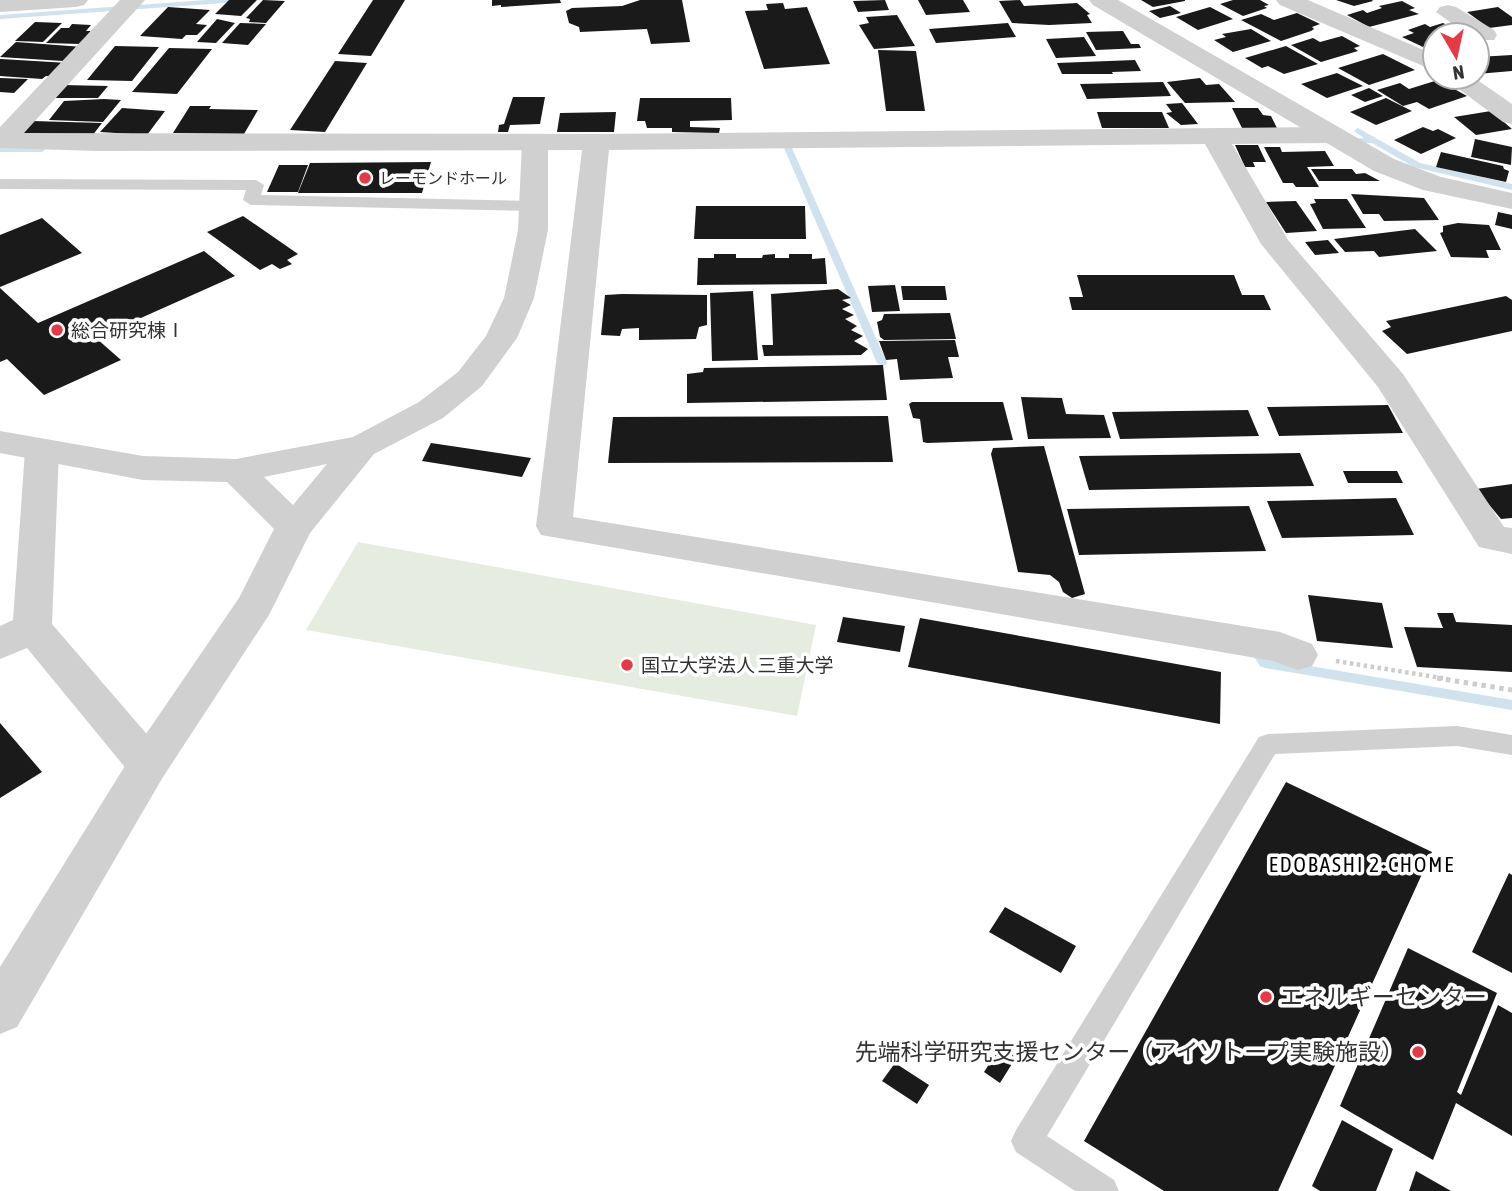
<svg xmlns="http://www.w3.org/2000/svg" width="1512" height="1191" font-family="'Asap Condensed','Noto Sans JP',sans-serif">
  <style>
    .green { fill: #e6ecdf }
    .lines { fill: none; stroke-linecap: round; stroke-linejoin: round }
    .stream { fill: #cfe2ee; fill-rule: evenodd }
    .building { fill: #1a1a1a }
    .path-far1 { stroke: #cdcdcd; stroke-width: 4.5; stroke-dasharray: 3.5 3.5; stroke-linecap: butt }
    .path { stroke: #cdcdcd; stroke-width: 5; stroke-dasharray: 4.5 4.5; stroke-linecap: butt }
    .service { fill: #d0d0d0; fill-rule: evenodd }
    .minor { fill: #d0d0d0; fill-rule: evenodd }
    .tertiary { fill: #d0d0d0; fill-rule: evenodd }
    .poi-dot { fill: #e63946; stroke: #fff; stroke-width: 2.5 }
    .labels { text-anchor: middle; stroke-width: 7; stroke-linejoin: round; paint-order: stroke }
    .far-poi-label { font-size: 16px; fill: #333; stroke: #fff; text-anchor: start }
    .poi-label { font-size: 19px; fill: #333; stroke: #fff; text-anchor: start }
    .neighbourhood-label { font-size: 21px; letter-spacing: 2px; fill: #000; stroke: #fff }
    .near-poi-label { font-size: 23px; fill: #333; stroke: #fff; text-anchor: start }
  </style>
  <rect width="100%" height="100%" fill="#fff"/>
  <path class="green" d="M358 542 816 625 797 716 306 630Z"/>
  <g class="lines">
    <path class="stream" d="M207 0H242L238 2 0 19V15Z
      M1358 128 1420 163 1512 184V190L1414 167 1372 143H1344V139L1364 138 1354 131Z
      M0 146H42L46 149 42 152H0Z
      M785 146 792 148 887 363 886 365 882 366 877 363 784 148Z
      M1257 647 1261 649 1269 659 1512 700V710L1265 668 1260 666 1254 657 1248 655 1246 652 1248 649Z"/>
  </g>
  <path class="building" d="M229 0H257L241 16 215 14Z
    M263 0 285 1 266 23 249 22 250 19 246 18Z
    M373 0H405L371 56 338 54Z
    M492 0H560L561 3 501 7V5L492 6Z
    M640 0H682L690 42 651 44 647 29 580 32 579 27 569 23 566 11 572 8 622 6Z
    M885 0 889 10 858 12 853 1Z
    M918 0H963L970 12 926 15Z
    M1020 0 1024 6 1077 3 1090 14 1087 15 1092 23 1049 25 1012 23 999 1Z
    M1141 0H1185V1L1153 7Z
    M1233 0H1260L1269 5 1264 6 1267 8 1243 16 1220 4Z
    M1336 0H1372L1373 1 1354 6Z
    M1402 1 1415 8 1409 10 1419 14 1369 27 1347 15 1363 10 1367 13 1382 8 1379 6Z
    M783 3 785 9 807 7 830 64 764 69 745 11 768 10 766 4Z
    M1170 6 1181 13 1160 18 1149 11Z
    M168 7 210 10 196 24 207 25 197 35H186L182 39 140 36Z
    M1210 7 1233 19 1198 30 1176 17Z
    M1498 7 1512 17V25L1489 28 1467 12Z
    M1297 13 1320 24 1312 27 1314 29 1311 31 1281 41 1241 20 1261 14 1274 20Z
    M897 15 915 46 874 49 859 25 869 23 866 17Z
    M217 19 235 23 216 43 197 42Z
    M35 22 62 23 43 42 15 41Z
    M240 23 266 24 248 45 222 43Z
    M1008 23 1016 37 936 43 929 29Z
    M1443 23 1465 34 1435 35V43L1423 47 1402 37 1414 33 1408 30 1425 24 1430 27Z
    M72 24 91 25 86 31H91L80 44 46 43 61 28H69Z
    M1251 29 1271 41 1233 52 1214 40 1226 37 1222 34Z
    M1123 31 1131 44H1139L1141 48 1096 50 1086 32Z
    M1342 36 1360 46 1354 48 1358 51 1321 62 1291 45 1313 38 1320 42Z
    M1084 37 1096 56 1056 58 1046 39Z
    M16 42 83 47 63 61 0 57Z
    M115 46 159 47 132 81 87 80Z
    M1286 46 1318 64 1284 74 1268 66 1262 68 1245 58Z
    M169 48 212 49 177 94 132 92Z
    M878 50 916 51 925 111H886Z
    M1383 54 1415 70 1369 85 1338 68Z
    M1512 55V71L1477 74V57Z
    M0 59H1L68 63 55 77 46 76 42 79 0 76Z
    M1135 60 1141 71 1112 72 1113 74H1062L1057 63Z
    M335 61 367 63 325 132 290 130Z
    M1337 73 1363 86 1327 98 1301 84Z
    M0 78 28 79 14 93 0 92Z
    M1200 78 1206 85 1219 84 1235 102 1185 103 1167 82Z
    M1438 80 1467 96 1429 109 1417 102 1403 106 1377 90 1400 83 1409 89Z
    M1163 82 1171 96 1087 99 1080 84Z
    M62 85 108 86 98 98H53Z
    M1369 88 1383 96 1365 102 1351 95Z
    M513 97H545L540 124 510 125 508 132H498L499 125 504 124Z
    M640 98H731L732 120 690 121V127L720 128 719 133 672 132V128H647L645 121H637Z
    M1386 98 1412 111 1376 125 1350 112Z
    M104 99 121 100 103 122 49 120 64 101Z
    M1182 103 1198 124 1181 125 1166 113 1172 112 1166 104Z
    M190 106H211L209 109 258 110 244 134 173 133Z
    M122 108 165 111 147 135 100 132Z
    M1232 108H1258L1263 115 1271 116 1277 128H1242Z
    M1491 111 1512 129 1476 135 1454 117Z
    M616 112 614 132H557L560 113Z
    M1097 112H1162L1169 128H1102Z
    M32 121 102 123 92 136 21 133Z
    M1423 127 1433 131 1438 129 1456 138 1421 154 1394 140Z
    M1475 139 1512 147 1511 165 1471 157Z
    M1235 145H1258L1266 162H1253L1255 167H1245Z
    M1264 147H1280L1282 152 1325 151 1334 166 1307 167 1319 187H1296L1293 183H1283Z
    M1441 152 1503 166 1504 169 1509 171 1506 182 1436 167Z
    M431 162 422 193H298L310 163Z
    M279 165H308L298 192H267Z
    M1311 169H1352L1356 174 1365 173 1380 181H1319Z
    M1351 194 1424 198 1439 220 1384 221 1379 214H1363Z
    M1314 199H1347L1366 228 1323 229 1310 204 1316 203Z
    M1296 201 1317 231 1286 233 1266 202Z
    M696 206H805L806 239H694Z
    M1498 212 1512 215V229L1495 225Z
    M243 216 298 254 287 260 292 264 280 269 272 264 260 270 207 232Z
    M42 218 82 253 0 287V235Z
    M1458 223 1489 225 1501 250H1486L1489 258 1451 257 1440 233 1443 232V226Z
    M1415 229 1437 251 1379 257 1374 251 1345 252 1334 239Z
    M1328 240 1339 253 1315 255 1305 242Z
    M204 251 235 276 96 338 121 360 44 395 7 359 0 362V288L38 323Z
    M714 254H736V258H762L763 255 775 254V258H789V254H812V259L825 258 827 284 697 285 698 258H714Z
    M1077 275H1234L1242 295H1264L1271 310H1072L1069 297H1083Z
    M895 285 900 311 872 312 868 286Z
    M901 286H945L947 300H903Z
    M838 289 851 298 842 300 851 305 842 309 854 315 845 319 857 326 851 330 863 336 854 341 868 349 861 355 764 356 762 345H773L771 294Z
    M753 291 758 360 712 361 710 293Z
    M622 294 707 295V325L699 327 696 339 639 340V328L622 329 620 336 601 335 605 295Z
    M1506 296 1512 300V331L1407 354 1382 331 1391 327 1386 321Z
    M950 313 956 339 884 340 880 337 877 322 882 320 884 314Z
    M955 340 959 357H948L953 378 900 380 897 359 886 360 879 341Z
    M883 365 887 400 687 403V374L703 372 704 368Z
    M1021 397 1062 398 1066 414 1104 415 1111 438 1028 439Z
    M912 402H1003L1013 440 927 443 923 442 920 419 913 418 909 404Z
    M1388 405 1403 433 1279 436 1267 407Z
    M1248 410 1259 436 1120 439 1112 412Z
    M888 416 893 462 608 463 613 417Z
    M431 443 531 458 522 477 422 461Z
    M1044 446 1085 594 1072 598 1063 592 1059 582 1050 575 1018 572 991 454 993 448Z
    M1300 453 1314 486 1089 490 1079 456Z
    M1343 471H1397L1403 483H1348Z
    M1512 484V518L1501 519 1476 489Z
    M1396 498 1414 535 1282 538 1267 501Z
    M1249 506 1266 551 1079 555 1067 509Z
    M1308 595 1382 603 1393 648 1317 641Z
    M1437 613H1453L1456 622 1512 625V672L1417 667 1404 627 1443 628Z
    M843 617 905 626 900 652 837 642Z
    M920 618 1221 672 1220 724 908 667Z
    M0 723 42 772 0 798Z
    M1286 782 1432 852 1278 1191H1164L1084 1141Z
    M1509 873 1512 875V973L1472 952Z
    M1005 907 1076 946 1061 973 989 932Z
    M1408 948 1497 993 1457 1092 1461 1095 1498 1005 1512 1013V1136L1456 1103 1433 1160 1340 1106Z
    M1004 1041 1020 1051 1000 1083 984 1072Z
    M895 1063 929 1085 917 1104 882 1081Z
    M1342 1120 1393 1149 1376 1191H1320L1312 1186Z
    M1416 1171 1451 1191H1409Z"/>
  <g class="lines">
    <path class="path-far1" d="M1336 661 1448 679"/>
    <path class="path" d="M1437 678 1512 690"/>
    <path class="service" d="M0 179 256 180 264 185 261 195 534 201 542 206 534 211 251 205 243 200 246 190 0 189Z
      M1457 726 1512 735V755L1457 746 1275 754 1047 1136 1114 1180 1119 1191H1075L1016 1152 1011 1141 1016 1130 1259 737 1268 734Z"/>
    <path class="minor" d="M120 0H145L24 133 596 134 1332 127 1341 129 1345 135 1341 141 1332 143 1232 144 1288 240 1403 374 1504 527 1512 528V554L1479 547 1378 387 1261 244 1205 144 609 150 573 517 1280 632 1312 644 1318 655 1312 666 1298 670 1273 661 541 535 536 526 582 150 98 151 0 148V127Z
      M1276 0H1308L1435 55V71L1280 5Z
      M1448 5 1456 7 1494 30 1497 35 1494 40H1477V35H1468L1436 12 1440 7Z
      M1443 77H1473L1512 104V124L1503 122Z
      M42 440 54 443 59 451 52 624 163 753 169 765 163 777 148 782 133 777 27 648 0 659V626L13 620 25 451 30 443Z"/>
    <path class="tertiary" d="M0 0H88L84 5 76 7 0 12Z
      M1089 0H1118L1394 159 1441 177 1512 193V209L1423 190 1374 171 1093 5Z
      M535 134 544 136 548 142V230L534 298 517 338 482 386 443 418 374 454 310 533 269 615 163 777 17 1027 0 1034V967L133 753 239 598 274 529 227 482 143 480 0 453V431L143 456 236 459 353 437 419 402 458 372 486 336 504 298 518 230 522 142 526 136ZM327 464 293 505 264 477Z"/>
  </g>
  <g class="poi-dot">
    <circle cx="365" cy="178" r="7"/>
    <circle cx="57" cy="330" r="7"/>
    <circle cx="627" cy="665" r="7"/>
    <circle cx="1266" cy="997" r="7"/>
    <circle cx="1418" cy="1052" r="7"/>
  </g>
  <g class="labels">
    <g class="far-poi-label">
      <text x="379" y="184">レーモンドホール</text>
    </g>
    <g class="poi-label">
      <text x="71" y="337">総合研究棟Ⅰ</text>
      <text x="641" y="672">国立大学法人 三重大学</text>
    </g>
    <g class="neighbourhood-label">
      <text x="1362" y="872">EDOBASHI 2-CHOME</text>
    </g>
    <g class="near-poi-label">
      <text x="1280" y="1005">エネルギーセンター</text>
      <text x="1404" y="1060" text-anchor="end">先端科学研究支援センター（アイソトープ実験施設）</text>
    </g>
  </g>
  <g transform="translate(1456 56) rotate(171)"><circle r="33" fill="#ffffff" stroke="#adadad" stroke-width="2"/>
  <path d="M0-5L12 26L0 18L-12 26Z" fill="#e63946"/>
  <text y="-10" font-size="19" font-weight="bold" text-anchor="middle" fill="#333333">N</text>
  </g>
</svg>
